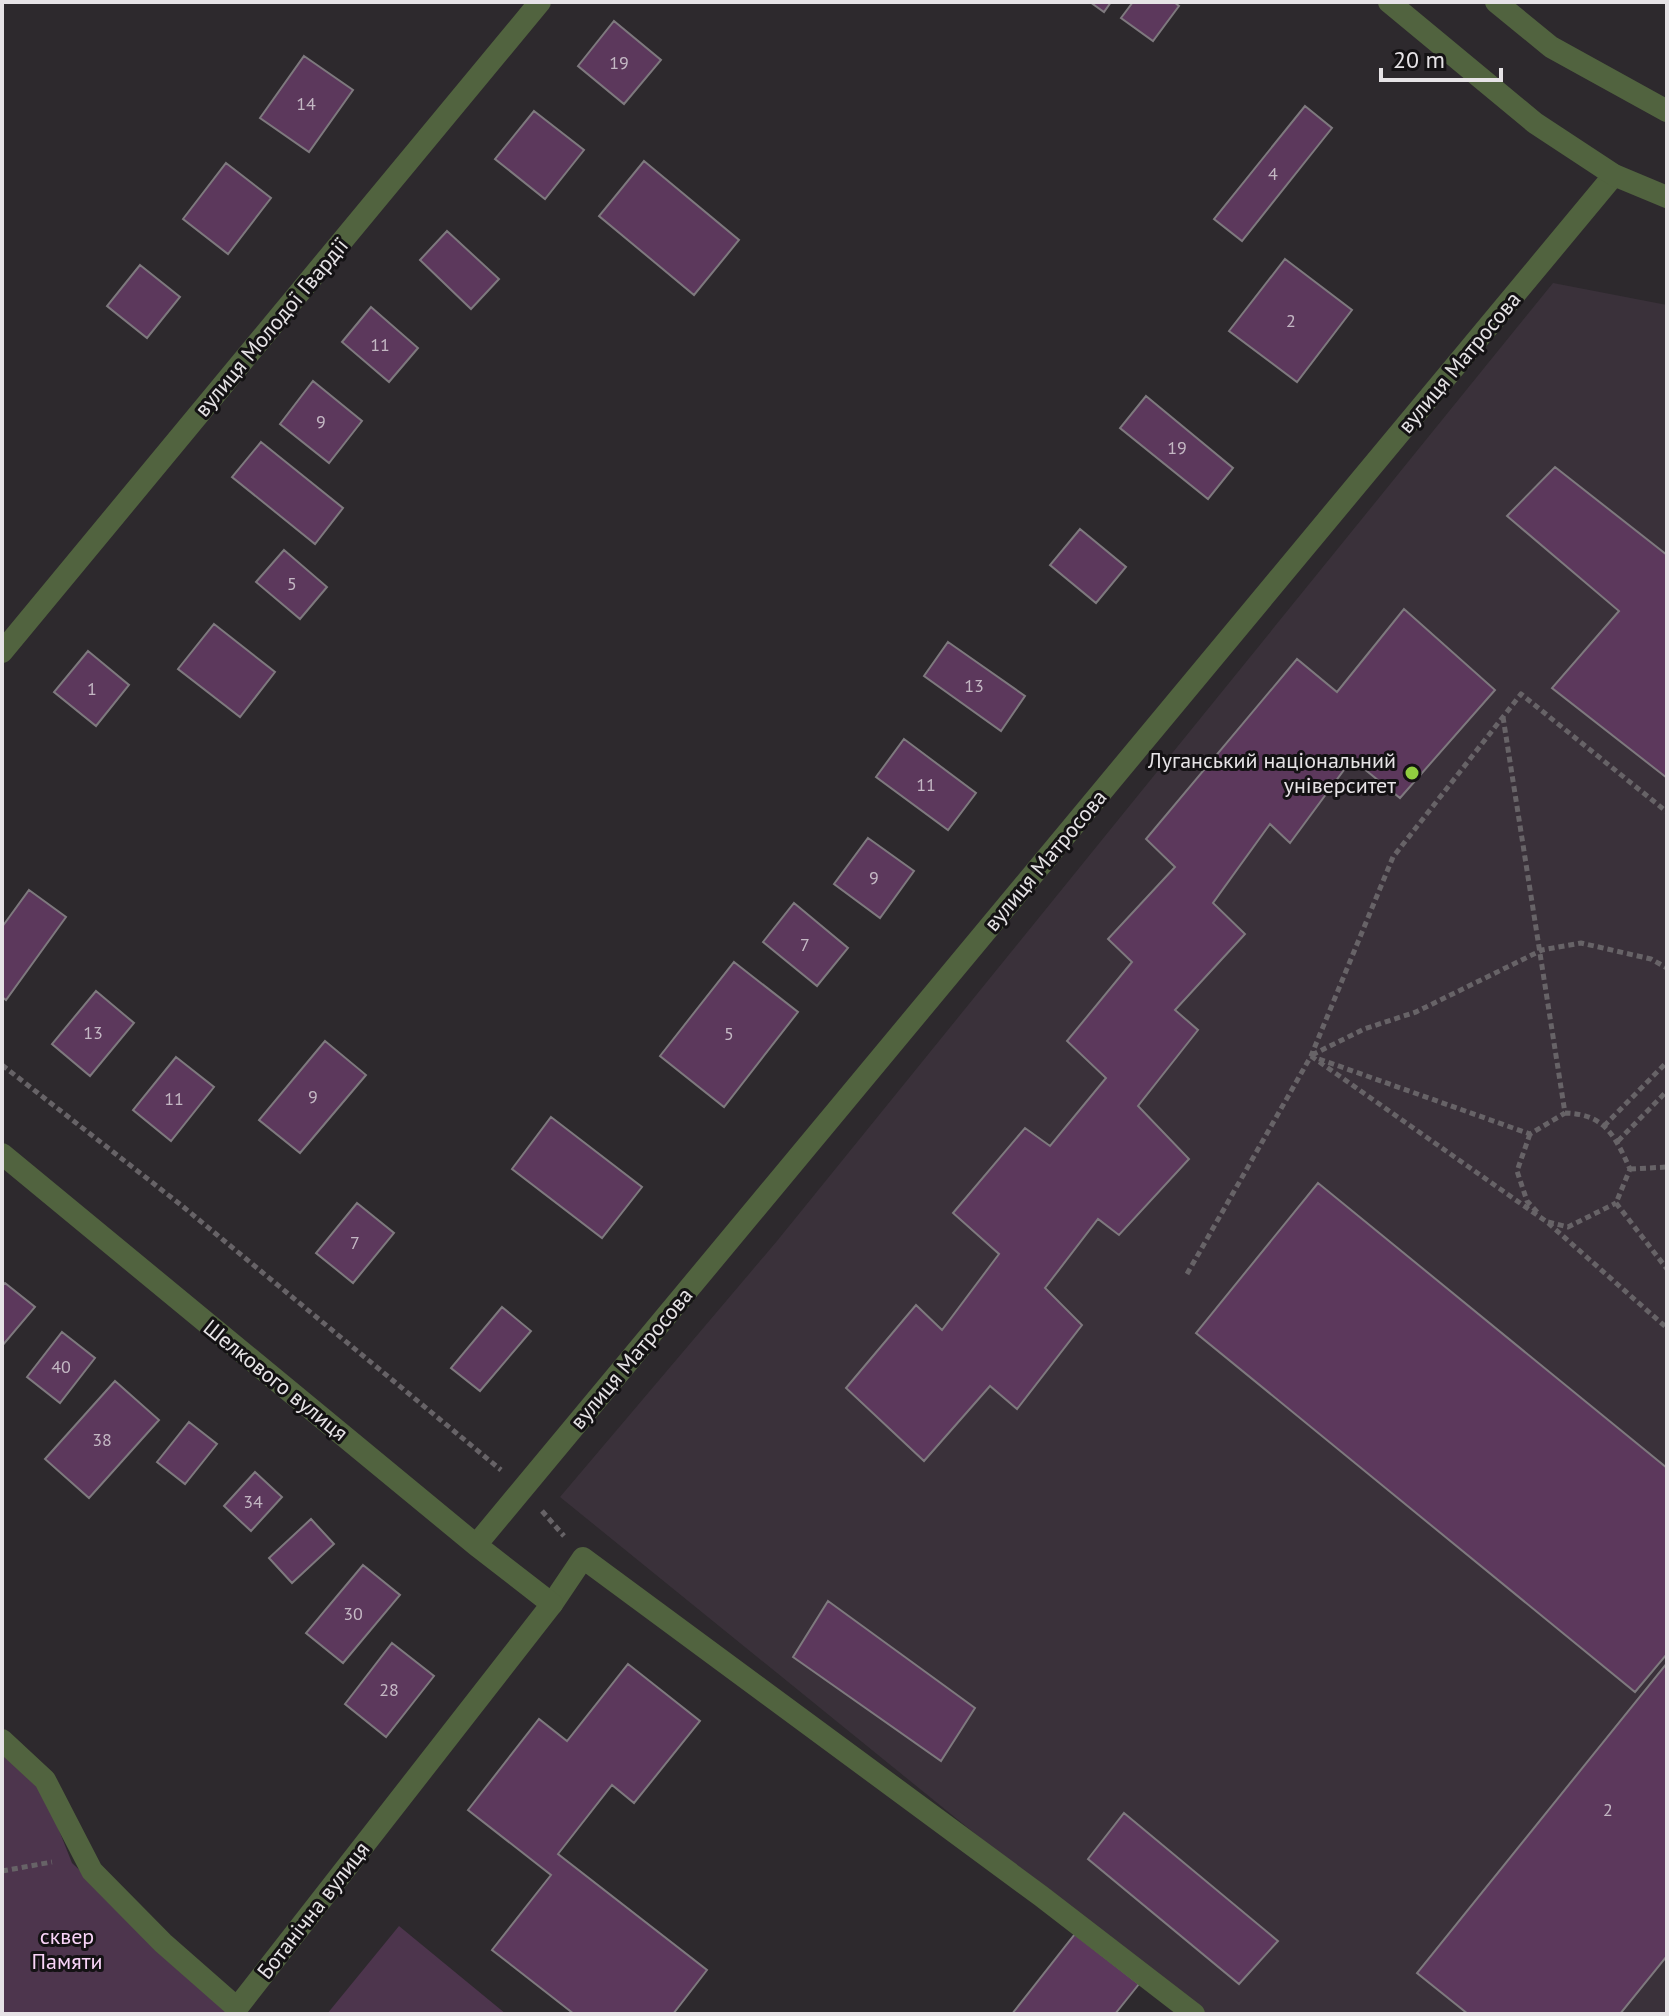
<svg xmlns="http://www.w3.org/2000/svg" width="1669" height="2016" font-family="'PT Sans',sans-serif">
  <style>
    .built { fill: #3a313a }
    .green { fill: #4d354d }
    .building { fill: #5c385c; stroke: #7e797e; stroke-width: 2 }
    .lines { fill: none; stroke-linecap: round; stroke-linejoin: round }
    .path { stroke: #676367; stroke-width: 5; stroke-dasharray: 6 4; stroke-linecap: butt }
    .service { stroke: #51633f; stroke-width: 22 }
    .minor { stroke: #51633f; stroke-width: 22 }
    .tertiary { stroke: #51633f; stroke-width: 22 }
    .poi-dot { fill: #91cd40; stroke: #141214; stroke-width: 3 }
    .labels { text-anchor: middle; stroke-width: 6; stroke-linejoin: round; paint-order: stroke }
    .number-label { font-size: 18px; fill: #c4b8c4 }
    .street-label { font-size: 22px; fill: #e6e3e6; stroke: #141214 }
    .poi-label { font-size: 22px; fill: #e6e3e6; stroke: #141214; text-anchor: end }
    .park-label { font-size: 22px; fill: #f9d4f8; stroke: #141214 }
  </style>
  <rect width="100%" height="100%" fill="#2d292d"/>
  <path class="built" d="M1553 283 1667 305V2014H1203L1063 1905 560 1497 777 1241Z"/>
  <path class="green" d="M2 1750 43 1790 72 1863 229 2012 228 2014H2Z
    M399 1926 506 2014H327Z"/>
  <path class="building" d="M1090 2H1111L1104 12Z
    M1133 2H1174L1179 6 1153 41 1121 18Z
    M614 21 661 60 624 104 578 66Z
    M304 56 353 90 309 152 260 118Z
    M1305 106 1332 128 1242 241 1214 219Z
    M534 111 584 150 545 199 495 159Z
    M644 161 739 240 694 295 599 216Z
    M226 163 271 198 228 254 183 219Z
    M447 231 499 279 471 309 420 260Z
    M1285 259 1352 310 1297 382 1229 331Z
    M140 265 180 297 147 338 107 306Z
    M371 307 418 348 389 382 342 342Z
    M313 381 362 421 329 463 280 424Z
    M1146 396 1233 468 1208 499 1120 428Z
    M261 442 343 508 315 544 232 477Z
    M1555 467 1667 555V778L1552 688 1619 611 1507 516Z
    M1080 529 1126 567 1096 603 1050 565Z
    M284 550 327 587 300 619 256 582Z
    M1404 609 1495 690 1400 798 1352 759 1290 843 1270 824 1213 903 1245 934 1175 1010 1198 1030 1138 1106 1189 1159 1119 1235 1098 1219 1045 1288 1082 1325 1017 1409 990 1386 924 1461 846 1388 916 1305 942 1330 999 1254 953 1213 1025 1128 1050 1146 1106 1078 1067 1041 1132 962 1108 939 1175 867 1146 839 1297 659 1337 692Z
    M214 624 275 672 240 717 178 669Z
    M948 642 1025 696 1001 731 924 676Z
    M88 651 129 685 96 726 54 692Z
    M904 739 976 793 948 830 876 777Z
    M868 838 914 871 880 918 834 884Z
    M29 890 66 917 6 1000 2 997V927Z
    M794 903 848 948 817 986 763 942Z
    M734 962 798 1012 724 1107 660 1056Z
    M96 991 134 1023 90 1076 52 1044Z
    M325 1041 366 1075 300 1153 259 1120Z
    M176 1057 214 1087 171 1141 133 1110Z
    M551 1117 642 1187 602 1238 512 1169Z
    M1318 1183 1667 1468V1654L1635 1692 1196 1333Z
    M357 1203 394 1233 353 1283 316 1253Z
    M5 1283 35 1307 2 1346V1286Z
    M502 1307 531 1331 480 1391 451 1368Z
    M62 1332 95 1358 60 1403 27 1377Z
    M115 1381 159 1420 89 1498 45 1459Z
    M189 1422 217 1444 185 1484 157 1462Z
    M255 1472 282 1497 251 1531 224 1506Z
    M311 1519 334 1544 292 1583 269 1558Z
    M363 1565 400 1595 343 1663 306 1633Z
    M828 1601 975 1708 941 1761 793 1657Z
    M392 1643 434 1676 386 1737 345 1704Z
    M1667 1663V1956L1620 2014H1468L1417 1973Z
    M628 1664 700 1721 634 1803 612 1785 558 1854 707 1970 673 2014H574L492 1950 551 1875 468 1810 539 1719 567 1741Z
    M1124 1813 1278 1941 1239 1984 1088 1859Z
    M1075 1934 1139 1984 1115 2014H1012Z"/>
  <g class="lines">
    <path class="path" d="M1503 717 1565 1113C1605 1114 1615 1136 1630 1169L1616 1203 1667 1269
      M1312 1055 1364 1029 1416 1012 1542 950 1581 943 1651 959 1667 968
      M1311 1056 1547 1222 1667 1328
      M1319 1059 1530 1134 1565 1113
      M2 1065 181 1205 501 1470
      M1604 1126 1667 1062
      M1530 1134 1517 1171 1527 1201 1538 1213
      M1618 1141 1667 1091
      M1630 1169 1667 1167
      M1548 1222 1568 1227 1616 1203
      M1187 1274 1311 1056 1393 857 1521 694 1667 812
      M542 1511 564 1536
      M2 1871 52 1862"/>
    <path class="service" d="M552 1604 583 1558 1041 1896 1194 2014"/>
    <path class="minor" d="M2 652 540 2
      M2 1154 476 1545 552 1604 237 2008 163 1943 92 1871 45 1780 2 1740
      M476 1545 1614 175"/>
    <path class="tertiary" d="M1389 2 1535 123 1614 175 1667 197
      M1496 2 1551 47 1667 111"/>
  </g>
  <circle class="poi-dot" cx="1412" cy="773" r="8"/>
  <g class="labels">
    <g class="number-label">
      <text x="619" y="69">19</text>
      <text x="306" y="110">14</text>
      <text x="1273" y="180">4</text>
      <text x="1291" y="327">2</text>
      <text x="380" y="351">11</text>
      <text x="321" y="428">9</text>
      <text x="1177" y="454">19</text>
      <text x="292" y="590">5</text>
      <text x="974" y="692">13</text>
      <text x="92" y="695">1</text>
      <text x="926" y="791">11</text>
      <text x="874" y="884">9</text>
      <text x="805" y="951">7</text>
      <text x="93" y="1039">13</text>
      <text x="729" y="1040">5</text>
      <text x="313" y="1103">9</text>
      <text x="174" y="1105">11</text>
      <text x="355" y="1249">7</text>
      <text x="61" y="1373">40</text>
      <text x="102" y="1446">38</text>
      <text x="253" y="1508">34</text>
      <text x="353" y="1620">30</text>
      <text x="389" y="1696">28</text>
      <text x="1608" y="1816">2</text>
    </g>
    <g class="street-label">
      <text transform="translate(271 327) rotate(-50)" y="8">вулиця Молодої Гвардії</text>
      <text transform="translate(1459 362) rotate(-50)" y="8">вулиця Матросова</text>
      <text transform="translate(1045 860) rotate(-50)" y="8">вулиця Матросова</text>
      <text transform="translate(631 1358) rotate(-50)" y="8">вулиця Матросова</text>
      <text transform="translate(276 1380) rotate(39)" y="8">Шелкового вулиця</text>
      <text transform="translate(313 1910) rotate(-52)" y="8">Ботанічна вулиця</text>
    </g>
    <g class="poi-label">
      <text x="1396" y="768">Луганський національний<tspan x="1396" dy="25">університет</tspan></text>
    </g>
    <g class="park-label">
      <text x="67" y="1944">сквер<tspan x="67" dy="25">Памяти</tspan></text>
    </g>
  </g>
  <rect width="1669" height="2016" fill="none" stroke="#e6e3e6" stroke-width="8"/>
  <path d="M1381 68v12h120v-12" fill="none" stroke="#e6e3e6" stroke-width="4"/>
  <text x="1393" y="68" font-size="24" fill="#e6e3e6" stroke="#141214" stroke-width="6" paint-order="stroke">20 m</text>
</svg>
